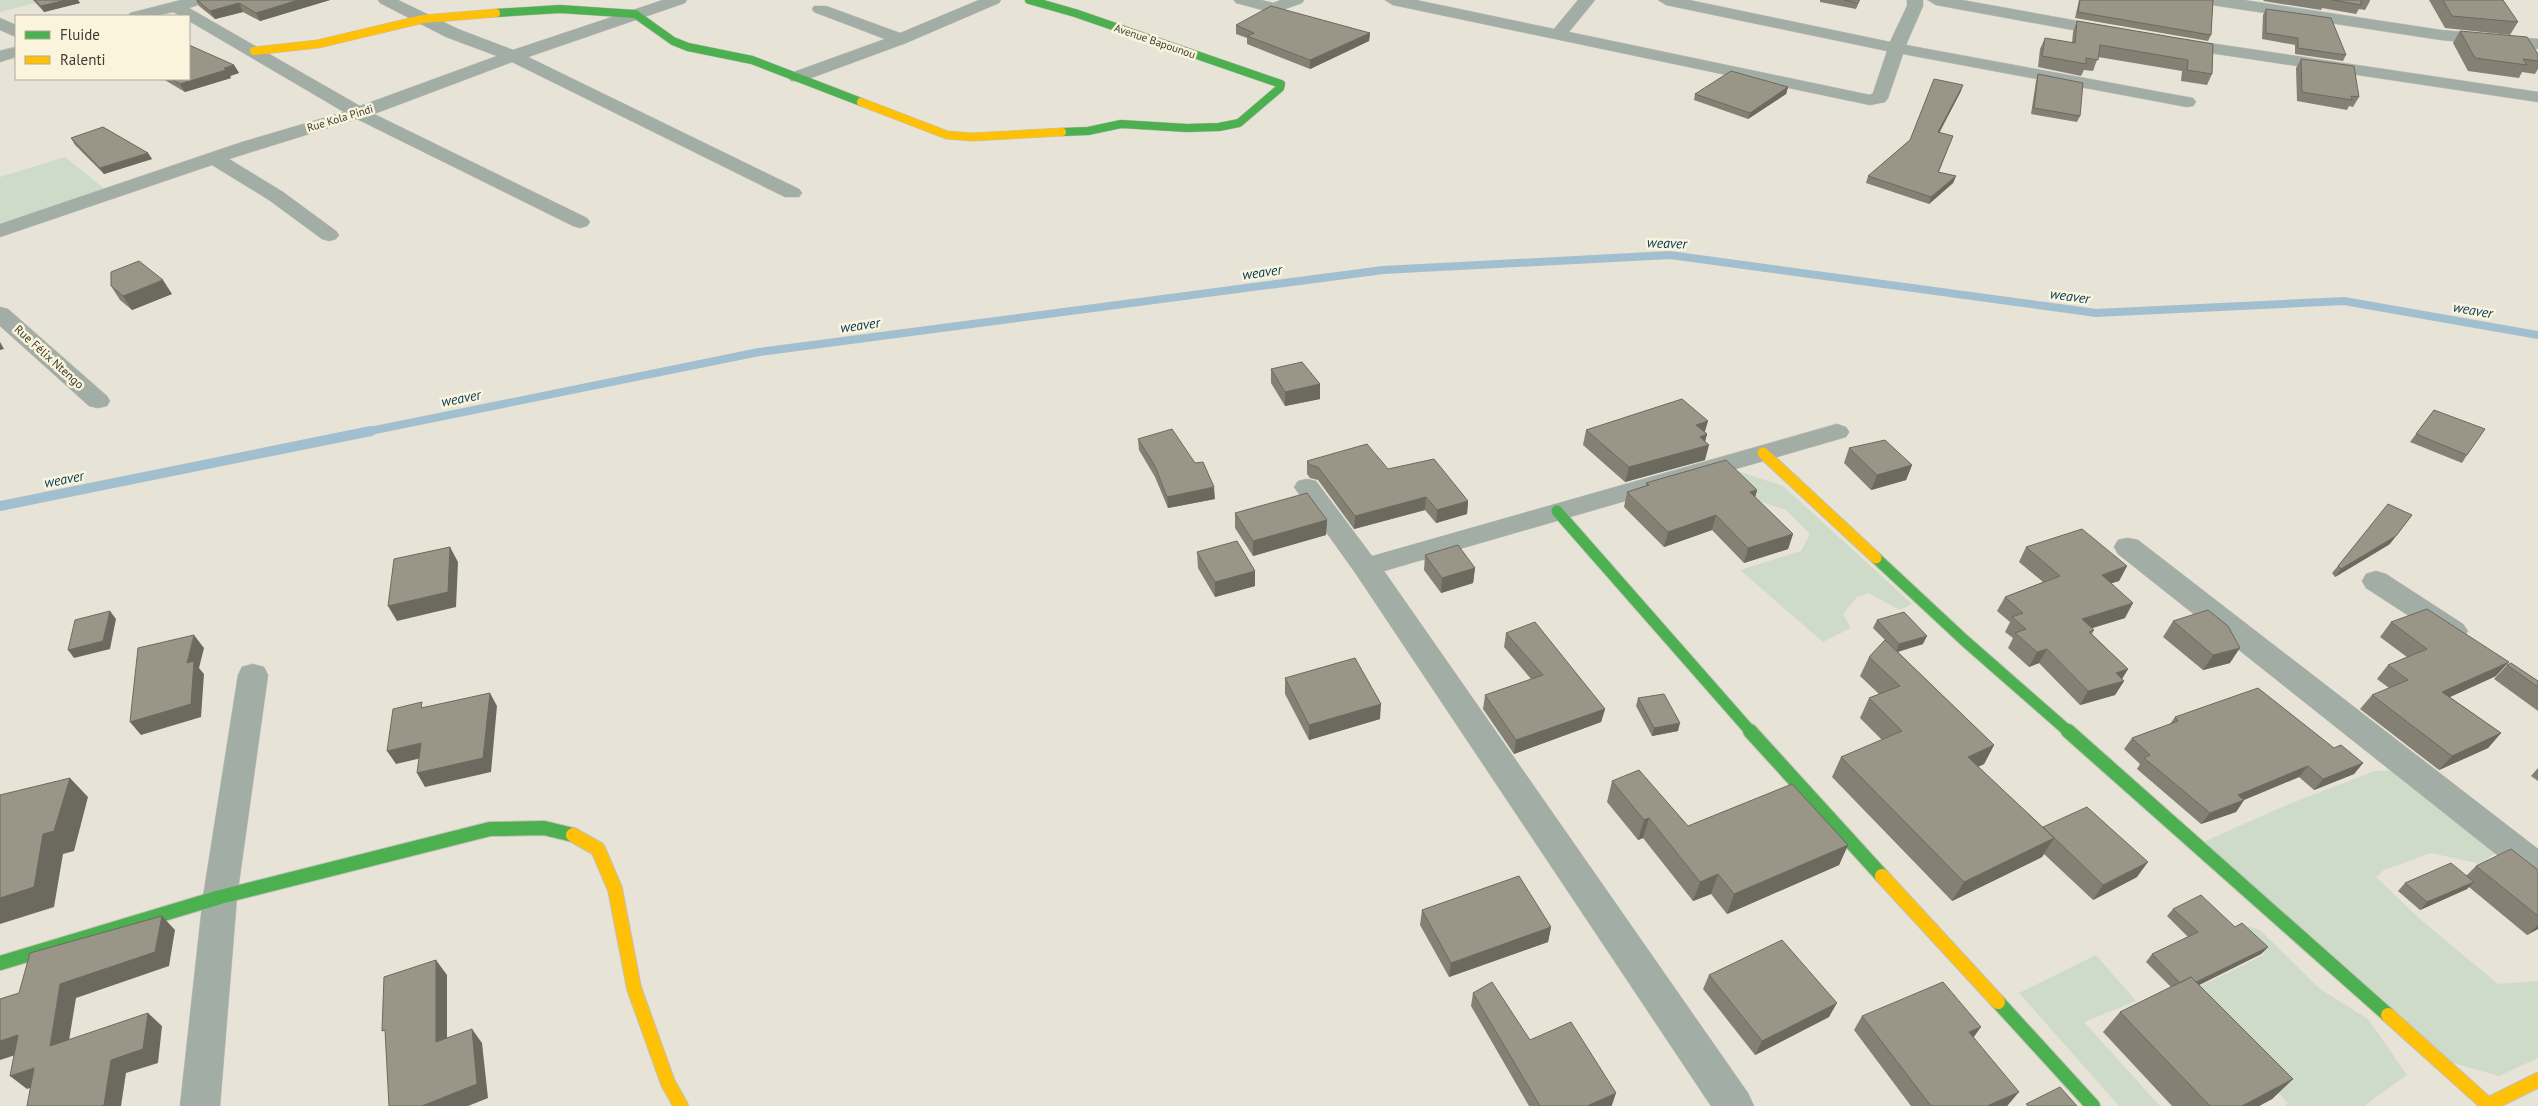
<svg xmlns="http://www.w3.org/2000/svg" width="2538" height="1106" font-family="'PT Sans',sans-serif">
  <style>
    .green { fill: #cfdbc9 }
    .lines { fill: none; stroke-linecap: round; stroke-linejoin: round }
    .stream-far1 { stroke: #a2bfd0; stroke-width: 8 }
    .stream { stroke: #a2bfd0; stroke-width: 10 }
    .street-casing { stroke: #c3c1b7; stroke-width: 1 }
    .fast-far2-casing { stroke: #c3c1b7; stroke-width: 9 }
    .fast-far1-casing { stroke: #c3c1b7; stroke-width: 13 }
    .fast-casing { stroke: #c3c1b7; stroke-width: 16 }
    .slow-far2-casing { stroke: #c3c1b7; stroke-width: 9 }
    .slow-far1-casing { stroke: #c3c1b7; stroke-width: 13 }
    .slow-casing { stroke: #c3c1b7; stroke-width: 16 }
    .street { fill: #a2ada6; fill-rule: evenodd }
    .fast-far2 { stroke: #4caf50; stroke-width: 8 }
    .fast-far1 { stroke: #4caf50; stroke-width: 11 }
    .fast { stroke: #4caf50; stroke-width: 14 }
    .slow-far2 { stroke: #ffc107; stroke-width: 8 }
    .slow-far1 { stroke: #ffc107; stroke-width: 11 }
    .slow { stroke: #ffc107; stroke-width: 14 }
    .wall { fill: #848174 }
    .shaded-wall { fill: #6c695e }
    .building { fill: #9a9687; stroke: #6c695e }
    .labels { text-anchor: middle; stroke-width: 5; stroke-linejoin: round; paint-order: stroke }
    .far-street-label { font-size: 11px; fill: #3d3b32; stroke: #faf4dd }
    .street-label { font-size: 12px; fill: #3d3b32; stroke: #faf4dd }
    .water-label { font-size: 14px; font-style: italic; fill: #013a59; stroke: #faf4dd }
  </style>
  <rect width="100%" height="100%" fill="#e7e3d6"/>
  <path class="green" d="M0 0H46L0 12Z
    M65 157 106 190 0 223V177Z
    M1731 469 1783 486 1912 604 1900 610 1868 593 1857 597 1843 614 1851 628 1823 642 1740 570 1801 551 1810 534 1786 510 1750 498Z
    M2399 770 2504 846 2481 864 2431 853 2384 870 2376 877 2421 920 2498 984 2538 981V1058L2499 1076 2418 1053 2192 847 2289 804 2375 771Z
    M2240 924 2260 930 2320 989 2368 1019 2407 1075 2364 1106H2284L2288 1103 2181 994 2224 975 2265 954 2243 935Z
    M2096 955 2136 1001 2084 1022 2160 1106H2119L2019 993Z"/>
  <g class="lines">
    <path class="stream-far1" d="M365 432 759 352 1383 270 1670 255 2096 313 2344 301 2538 335"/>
    <path class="stream" d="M0 506 371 431"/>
    <g class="street-casing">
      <path id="street" d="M199 0 198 5 189 8 360 106 497 56 446 37 380 3 378 0H398L458 29 513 50 663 0H687L685 3 528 57 799 189 802 193 799 197H785L512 62 374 114 587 218 590 222 587 226 580 228 573 226 357 119 229 159 283 192 336 231 339 235 336 239 329 241 322 239 269 200 212 165 0 237V224L242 142 344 112 189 21V16H181L173 12 155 16H128L130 13 181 0Z
        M979 0H1001L999 3 906 43 803 81H791L788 77 791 73 885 39 814 12 812 9 814 6H826L900 33Z
        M1234 0H1261L1273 3 1281 0H1304L1302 3 1274 13 1236 3Z
        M1385 0H1416L1554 29 1578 0H1595L1569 32 1870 95 1873 93 1887 51 1666 5 1658 0H1689L1890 42 1907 6V0H1923V6L1906 45 2187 97 2193 98 2196 102 2193 106 2187 107 1903 54 1888 98 1885 102 1870 105 1393 5Z
        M1928 0H1962L2111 27 2119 32 2111 37 1936 5Z
        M2204 0H2244L2441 30 2538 39V49L2441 40 2212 5Z
        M0 18 16 25V37L0 30Z
        M2176 38 2538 92V102L2170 47 2168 43 2170 39Z
        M16 47V57L0 62V51Z
        M0 307 8 309 107 396 110 401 107 406 98 408 89 406 0 326Z
        M1837 424 1846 427 1849 432 1846 437 1384 571 1748 1093 1754 1106H1711L1356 574 1294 487 1298 481 1307 479 1316 481 1372 556Z
        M2128 538 2138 540 2538 849V882L2526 878 2118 554 2114 547 2118 540Z
        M2376 571 2386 574 2463 624 2468 631 2463 638 2453 642 2443 638 2366 588 2362 581 2366 574Z
        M253 664 264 667 268 675 237 897 220 1106H180L203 897 238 675 242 667Z"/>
    </g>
    <g class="fast-far2-casing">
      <path id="fast-far2" d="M1029 0 1075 13 1281 84 1280 88 1239 123 1219 127 1187 128 1121 124 1088 131 1062 132
        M496 13 560 9 635 14 673 41 688 47 752 60 861 102"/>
    </g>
    <g class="fast-far1-casing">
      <path id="fast-far1" d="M1557 511 1751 732
        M1876 558 1964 640 2069 732"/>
    </g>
    <g class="fast-casing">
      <path id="fast" d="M1750 731 1882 876
        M2068 731 2388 1015
        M0 963 220 897 490 829 544 828 573 835
        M1998 1002 2093 1106"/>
    </g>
    <g class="slow-far2-casing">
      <path id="slow-far2" d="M254 51 318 44 423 19 496 13
        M861 102 947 135 972 137 1062 132"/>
    </g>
    <g class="slow-far1-casing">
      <path id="slow-far1" d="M1763 453 1876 558"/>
    </g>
    <g class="slow-casing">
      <path id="slow" d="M573 835 598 849 615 889 634 988 668 1083 681 1106
        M1882 876 1998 1002
        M2388 1015 2488 1105 2538 1080"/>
    </g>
    <use href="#street" class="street"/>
    <use href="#fast-far2" class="fast-far2"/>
    <use href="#fast-far1" class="fast-far1"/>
    <use href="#fast" class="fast"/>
    <use href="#slow-far2" class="slow-far2"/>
    <use href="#slow-far1" class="slow-far1"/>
    <use href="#slow" class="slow"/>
  </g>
  <path class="wall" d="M33 0H78L80 3 44 12Z
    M196 0H330L260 21 243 12 215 19 199 6Z
    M1820 0H1860L1856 9 1820 2Z
    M2079 0H2213L2211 35 2208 41 2075 18Z
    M2264 0H2370V1L2365 10 2359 9 2356 14 2322 8 2321 10 2263 1Z
    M2429 0H2503L2518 22 2510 35 2445 28Z
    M2266 9 2346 55 2343 61 2295 54V45L2262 39 2263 15Z
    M2077 21 2213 44 2212 74 2207 85 2181 81 2182 71 2098 57 2093 71 2084 70 2081 76 2038 67 2040 49 2045 38 2072 43 2073 32Z
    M1236 25 1370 33 1369 41 1310 69 1247 44V38L1236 34Z
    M2460 31 2538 54V69L2535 74 2522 72 2519 78 2468 71 2453 43Z
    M2301 59 2359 97 2353 107 2349 106 2347 110 2297 101 2296 68Z
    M234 65 239 73 230 76 231 78 185 92 163 79H189Z
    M2038 74 2080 116 2077 122 2031 114 2036 81Z
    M1788 87 1786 94 1748 119 1694 100 1695 94Z
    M1961 91 1939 133 1953 136 1939 172 1956 176 1953 183 1929 204 1866 183 1868 176 1910 140Z
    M71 138 148 153 152 159 104 174 75 145Z
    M111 286 172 294 132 310 120 300Z
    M1271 369 1320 384V399L1285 406 1271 383Z
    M2434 410 2467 455 2462 463 2410 442Z
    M1586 430 1705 432 1707 434 1705 441V460L1625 482 1583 445Z
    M1138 439 1215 499 1168 508 1155 477 1139 450Z
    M1849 448 1912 465 1906 480 1871 490 1844 463Z
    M1307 461 1388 469 1468 501 1467 514 1436 523 1425 510 1354 529 1318 480 1310 478 1307 474Z
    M1646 483 1757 490 1755 497 1793 534 1788 549 1744 563 1712 530 1664 547 1624 507 1627 492 1646 486Z
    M1235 513 1327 520 1326 535 1253 556 1235 528Z
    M2390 544 2335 577 2332 573 2338 566Z
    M2026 547 2127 566 2119 581 2111 583 2125 618 2092 628 2094 630 2092 634 2128 669 2122 679 2124 681 2115 695 2080 705 2039 663 2029 667 2008 648 2013 638 2005 632 2010 622 1997 611 2005 597 2043 582 2019 562Z
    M1197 552 1255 571V586L1215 597 1198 568Z
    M1425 555 1475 568 1473 583 1441 593 1424 570Z
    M1877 620 1923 644 1898 652 1994 745 1984 764 1978 767 2043 827 2137 877 2093 900 2044 854 2042 857 1952 901 1832 777 1841 757 1882 740 1860 718 1869 698 1879 694 1860 676 1869 657 1885 640 1873 628Z
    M2173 621 2230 663 2203 670 2163 637Z
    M2391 622 2496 676 2450 697 2501 733 2488 748 2439 770 2360 709 2372 695 2389 688 2377 679 2388 665 2407 657 2380 637Z
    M1506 633 1605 709 1601 722 1514 754 1483 709 1485 695 1531 679 1504 647Z
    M2507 665 2538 681V711L2494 679Z
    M1285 678 1380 719 1309 740 1285 694Z
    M1638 698 1678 731 1652 736 1636 706Z
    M2175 717 2334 748 2363 763 2354 774 2314 790 2299 777 2244 800 2236 812 2201 824 2137 769 2140 764 2124 749 2132 738 2170 724Z
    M2538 768V781L2531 776Z
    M1612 781 1688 826 1848 845 1839 865 1727 914 1711 894 1693 901 1643 838 1638 840 1607 802Z
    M2476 866 2538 870V929L2527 935 2469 887 2467 889 2420 910 2398 891 2405 883 2467 875Z
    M2173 909 2235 927 2268 947 2261 954 2199 985 2293 1079 2272 1099 2259 1106H2172L2103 1032 2120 1012 2171 987 2146 962 2152 954 2188 937 2167 916Z
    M1422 910 1551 927 1548 942 1449 977 1420 925Z
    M1709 975 1829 1017 1755 1055 1703 989Z
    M1473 993 1530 1040 1612 1105 1611 1106H1529L1471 1006Z
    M1862 1016 1974 1037 2008 1105 2007 1106H1911L1854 1030Z"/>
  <path class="shaded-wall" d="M66 0H78L80 3 44 12 41 6Z
    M298 0H330L260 21 256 13Z
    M239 3 243 12 215 19 210 11Z
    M1370 33 1369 41 1310 69V60Z
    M234 65 239 73 230 76 231 78 185 92 180 84Z
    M1963 85 1961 91 1936 139 1938 132Z
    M1788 87 1786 94 1748 119 1750 113Z
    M148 153 152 159 104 174 100 168Z
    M1956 176 1953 183 1929 204 1931 197Z
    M163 280 172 294 132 310 123 296Z
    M0 342 4 349 0 350Z
    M1320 384V399L1285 406V392Z
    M1708 421 1704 435 1707 434 1704 446 1709 445 1705 460 1625 482 1629 467 1696 425Z
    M1912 465 1906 480 1871 490 1877 475Z
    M1214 487 1215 499 1168 508 1167 497Z
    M1757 490 1753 505 1750 492Z
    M1426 497 1425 510 1354 529 1355 516Z
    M1468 501 1467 514 1436 523 1437 510Z
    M1716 515 1712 530 1664 547 1668 532Z
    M2412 515 2390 544 2335 577 2341 569Z
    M1327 520 1326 535 1253 556V541Z
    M1793 534 1788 549 1744 563 1748 548Z
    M450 547 458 562 456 607 397 621 388 606Z
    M2127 566 2119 581 2093 589 2102 575Z
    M1475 568 1473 583 1441 593 1442 578Z
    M1255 571V586L1215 597V582Z
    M2133 603 2125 618 2073 634 2082 619Z
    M110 611 116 619 110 649 74 658 68 650Z
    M194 635 204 648 199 668 204 674 201 717 141 735 130 722 187 663Z
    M1927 636 1923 644 1896 652 1899 644Z
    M2240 648 2230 663 2203 670 2213 655Z
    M2047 649 2039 663 2029 667 2037 652Z
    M2509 662 2496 676 2430 706 2442 692Z
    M2128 669 2120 682 2124 681 2115 695 2080 705 2088 691 2116 673Z
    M490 693 497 706 491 772 425 787 417 773Z
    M1381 704 1380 719 1309 740V725Z
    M1605 709 1601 722 1514 754 1516 740Z
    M1680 723 1678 731 1652 736 1654 728Z
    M2501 733 2488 748 2439 770 2452 756Z
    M421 743 430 756 396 764 387 751Z
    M1994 745 1984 764 1957 776 1968 757Z
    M2363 763 2354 774 2314 790 2323 779Z
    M2308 766 2299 777 2239 802 2244 800 2236 812 2201 824 2210 813 2238 795Z
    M70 778 88 797 74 851 63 854 54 907 0 924V898L43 834Z
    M1649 818 1643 838 1638 840 1644 820Z
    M2054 838 2042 857 1952 901 1964 882Z
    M1848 845 1839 865 1727 914 1734 894Z
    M2148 862 2137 877 2093 900 2103 885Z
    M1718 874 1711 894 1693 901 1700 882Z
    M2474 882 2467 889 2420 910 2427 902Z
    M162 916 175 930 169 966 76 998 66 1059 50 1046 60 984Z
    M2538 925V929L2527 935Z
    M1551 927 1548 942 1449 977 1451 963Z
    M2268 947 2261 954 2179 995 2185 988Z
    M436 960 447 975V1056L436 1042Z
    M1837 1003 1829 1017 1755 1055 1762 1041Z
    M148 1013 162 1026 158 1063 126 1073 121 1106H101L111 1060Z
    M1981 1027 1971 1041 1969 1032Z
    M472 1029 482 1043 488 1098 468 1106H422Z
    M18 1035 34 1049 0 1060V1041Z
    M34 1068 51 1081 27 1089 10 1076Z
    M2293 1079 2272 1099 2259 1106H2242Z
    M2019 1092 2008 1105 2007 1106H1987Z
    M1616 1093 1612 1105 1611 1106H1587Z"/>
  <path class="building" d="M35 0H66L41 6Z
    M197 0H298L256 13 239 3 210 11Z
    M1844 0H1859L1858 3Z
    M2080 0H2213L2211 35 2078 12Z
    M2333 0H2361V5Z
    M2443 0H2503L2518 22 2452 16Z
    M1271 6 1370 33 1310 60 1247 36 1254 33 1236 25Z
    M2266 9 2331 18 2346 55 2298 48V38L2266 33Z
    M2077 21 2213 44 2212 74 2187 70 2188 60 2100 45 2098 60 2086 58V64L2042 56 2045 38 2075 43Z
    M2460 31 2527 37 2538 54V61L2523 59 2527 65 2475 58Z
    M189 45 234 65 224 68 226 70 180 84 172 79H189Z
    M2301 59 2354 66 2359 97 2351 96 2352 100 2302 92Z
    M1731 71 1788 87 1750 113 1695 94Z
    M2038 74 2083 83 2080 116 2034 108Z
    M1934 79 1963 85 1938 132 1953 136 1938 172 1956 176 1931 197 1868 176 1910 140Z
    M103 127 148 153 100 168 71 138Z
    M139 261 163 280 123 296 111 286V272Z
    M1302 362 1320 384 1285 392 1271 369Z
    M1682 399 1708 421 1696 425 1707 434 1700 437 1709 445 1629 467 1586 430Z
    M2434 410 2485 429 2467 455 2416 434Z
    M1172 429 1195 463 1203 462 1214 487 1167 497 1155 466 1138 439Z
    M1885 440 1912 465 1877 475 1849 448Z
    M1367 444 1388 469 1434 459 1468 501 1437 510 1426 497 1355 516 1318 467 1310 465 1307 461Z
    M1726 460 1757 490 1750 492 1793 534 1748 548 1716 515 1668 532 1627 492 1649 485 1646 483Z
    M1307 493 1327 520 1253 541 1235 513Z
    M2388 504 2412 515 2396 536 2341 569 2338 566Z
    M2082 529 2127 566 2102 575 2133 603 2082 619 2094 630 2089 632 2128 669 2116 673 2124 681 2088 691 2047 649 2037 652 2015 633 2026 629 2012 617 2023 613 2005 597 2060 576 2026 547Z
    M1237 541 1255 571 1215 582 1197 552Z
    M1458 545 1475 568 1442 578 1425 555Z
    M450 547 448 592 388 606 394 559Z
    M2427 609 2509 662 2442 692 2501 733 2452 756 2372 695 2408 680 2388 665 2427 649 2391 622Z
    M2208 610 2228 626 2240 648 2213 655 2173 621Z
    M110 611 103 641 68 650 75 620Z
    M1904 612 1927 636 1899 644 1877 620Z
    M1535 622 1605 709 1516 740 1485 695 1543 675 1506 633Z
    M194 635 187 663 194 661 191 704 130 722 138 648Z
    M1885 640 1994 745 1968 757 2054 838 1964 882 1841 757 1902 731 1869 698 1900 686 1869 657Z
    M1355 658 1381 704 1309 725 1285 678Z
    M2511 663 2538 681V687L2507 665Z
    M2258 688 2334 748 2341 745 2363 763 2323 779 2308 766 2238 795 2244 800 2210 813 2144 758 2150 755 2132 738 2178 721 2175 717Z
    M490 693 483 758 417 773 421 743 387 751 393 709 422 702 421 708Z
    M1664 694 1680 723 1654 728 1638 698Z
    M1639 770 1688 826 1792 784 1848 845 1734 894 1718 874 1700 882 1649 818 1644 820 1612 781Z
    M70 778 54 831 43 834 34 887 0 898V795Z
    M2087 807 2148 862 2103 885 2043 827Z
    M2511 849 2538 870V916L2476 866Z
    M2451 863 2474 882 2427 902 2405 883Z
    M1519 876 1551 927 1451 963 1422 910Z
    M2201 895 2235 927 2242 923 2268 947 2196 982 2191 977 2180 983 2152 954 2198 932 2173 909Z
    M162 916 155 952 60 984 50 1046 148 1013 143 1049 111 1060 104 1105 101 1106H27L34 1068 10 1076 18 1035 0 1041V999L19 993 30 953Z
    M1782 940 1837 1003 1762 1041 1709 975Z
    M436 960V1042L472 1029 477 1084 422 1106H389L385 1030 382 1031 384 977Z
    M2191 977 2293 1079 2242 1106H2210L2120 1012Z
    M1492 982 1530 1040 1571 1022 1616 1093 1587 1106H1540L1473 993Z
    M1943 982 1981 1027 1969 1032 2019 1092 1987 1106H1931L1862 1016Z
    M2060 1087 2077 1106H2028L2026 1104Z"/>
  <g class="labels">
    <g class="far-street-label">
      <text transform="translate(1155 41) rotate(19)" y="4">Avenue Bapounou</text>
      <text transform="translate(340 118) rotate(-17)" y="4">Rue Kola Pindi</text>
    </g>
    <g class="street-label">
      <text transform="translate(49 357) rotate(42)" y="4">Rue Félix Ntengo</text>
    </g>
    <g class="water-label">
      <text transform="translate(1667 243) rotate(2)" y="5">weaver</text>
      <text transform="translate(1262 272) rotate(-8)" y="5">weaver</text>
      <text transform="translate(2070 296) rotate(8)" y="5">weaver</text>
      <text transform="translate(2473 310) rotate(10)" y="5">weaver</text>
      <text transform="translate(860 325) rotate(-8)" y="5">weaver</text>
      <text transform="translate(461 398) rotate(-11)" y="5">weaver</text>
      <text transform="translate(64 479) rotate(-11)" y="5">weaver</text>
    </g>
  </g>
  <rect x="15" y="15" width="175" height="65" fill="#faf4dd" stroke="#aeaa99"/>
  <rect x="25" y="31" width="25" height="8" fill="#4caf50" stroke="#aeaa99"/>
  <text x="60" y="40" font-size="15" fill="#3d3b32">Fluide</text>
  <rect x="25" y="56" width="25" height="8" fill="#ffc107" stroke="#aeaa99"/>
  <text x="60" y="65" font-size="15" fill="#3d3b32">Ralenti</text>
</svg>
